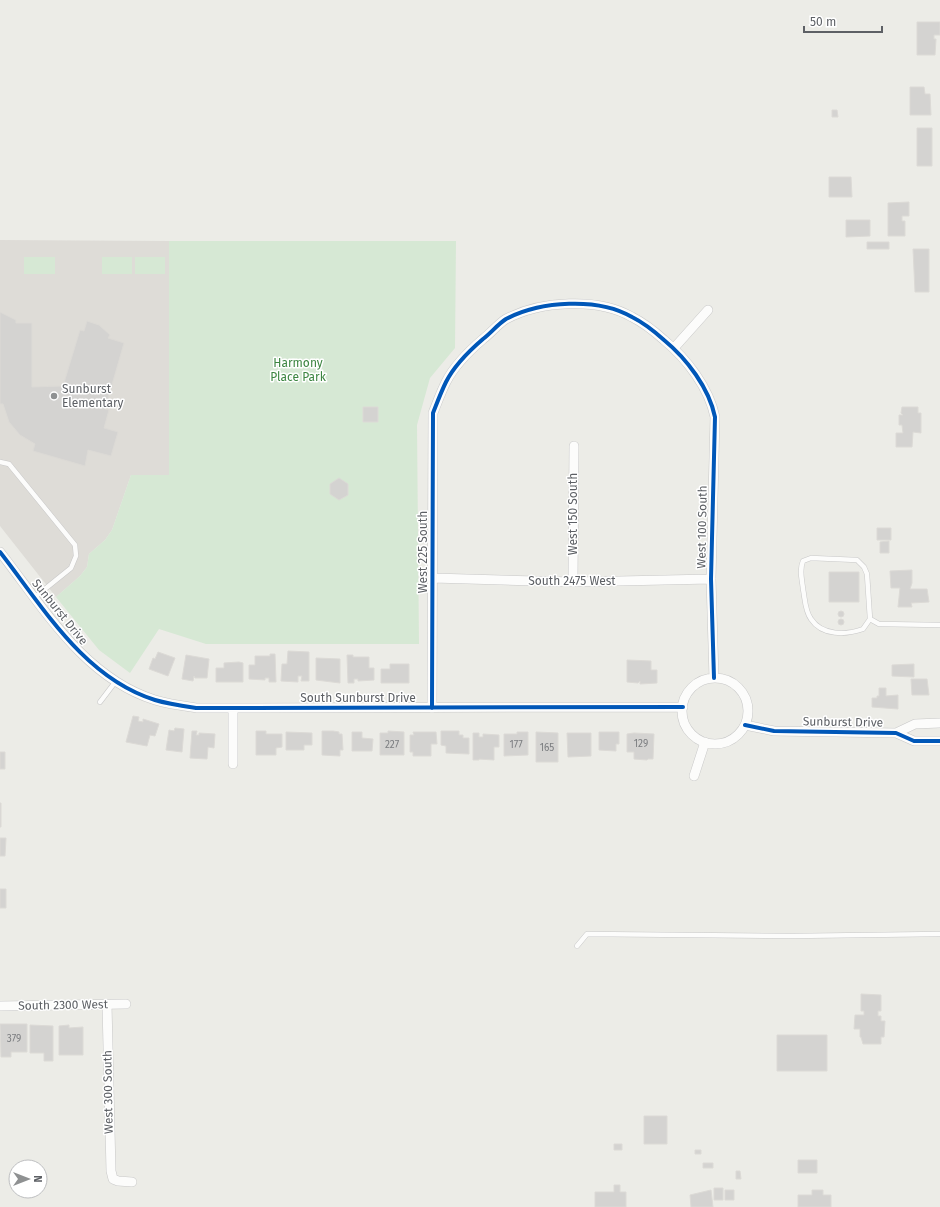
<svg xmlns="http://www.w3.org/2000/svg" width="940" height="1207" font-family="'Fira Sans',sans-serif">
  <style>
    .education { fill: #dedcd7 }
    .green { fill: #d6e8d4 }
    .building { fill: #d4d3d1; stroke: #dcdad6 }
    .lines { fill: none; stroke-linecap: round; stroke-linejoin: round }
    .lane-casing { stroke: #c8c8c8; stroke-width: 5.5 }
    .street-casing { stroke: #c8c8c8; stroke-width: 10 }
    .lane { stroke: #fcfcfb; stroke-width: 4.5 }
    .street { stroke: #fcfcfb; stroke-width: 9 }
    .cycleway-casing { stroke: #fff; stroke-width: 6 }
    .cycleway { stroke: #0057b8; stroke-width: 4 }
    .poi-dot { fill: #8f9192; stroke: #fff; stroke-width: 1.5 }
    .labels { text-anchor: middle; stroke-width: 3; stroke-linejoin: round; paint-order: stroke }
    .number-label { font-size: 10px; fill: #7c7e81 }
    .park-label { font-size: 12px; fill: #3c8541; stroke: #fff }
    .poi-label { font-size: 12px; fill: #5d6065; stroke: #fff; text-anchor: start }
    .street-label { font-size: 12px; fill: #5d6065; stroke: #fff }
  </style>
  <rect width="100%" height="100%" fill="#ecece7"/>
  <path class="education" d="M0 240 169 241V475H131L112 530 105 540 89 554 87 567 80 576 56 597 0 526Z"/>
  <path class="green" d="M169 241H456L455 348 430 378 417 425 419 644H206L159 629 130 673 99 650 56 597 80 576 87 567 89 554 105 540 112 530 131 475H169Z
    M24 257H55V274H24Z
    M102 257H132V274H102Z
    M135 257H165V274H135Z"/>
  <path class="building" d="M917 22H940V35H934V39H936L935 55H917Z
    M910 87H924L925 94H930L931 115H910Z
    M832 110H837L838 117H832Z
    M917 128H932V166H917Z
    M829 177H851L852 197H829Z
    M909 202V216H902V221H905V236H888V203Z
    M846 220H870V236L846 237Z
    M867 242H889V249H867Z
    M913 249H929V292H915Z
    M0 312 16 320V323H32V387L63 386 80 330 84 331 87 321 99 325 110 335 108 338 124 343 105 409 109 410 104 428 118 432 111 456 88 450 85 466 33 451 35 444 20 435 9 422 3 404H0Z
    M363 407H378V422H363Z
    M902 407H918V413H921V433L913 432 912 447H896V433H903L902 425H899V415H903L901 413Z
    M339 478 348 484V495L339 500 330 494V484Z
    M877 528H891V540H877Z
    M889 541V553H880V542Z
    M912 570V583L910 589H927L929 602 911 603 912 607H898L900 588H891L890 571Z
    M829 572H859V602H829Z
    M838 614a3 3 0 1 1 6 0a3 3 0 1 1-6 0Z
    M838 622a3 3 0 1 1 6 0a3 3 0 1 1-6 0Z
    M288 651 309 652V681H301L302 676H298V682L281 681 282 664H287Z
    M158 652 175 658 168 676 149 669 153 658 155 659Z
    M270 654H275L276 682H269V678H265V680L249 679V665H255V656H270Z
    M186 655 209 659 207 678H195L194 676 193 681 182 679Z
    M347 655H353V657H369V668H374V680L358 681V679H354V683H348Z
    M316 658 340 659V683L316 680Z
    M627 660 651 661V670H657V683L640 684V681L638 683 627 682Z
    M239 662 243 663V682H216V668H224V663Z
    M390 664H409V683H381V669H390Z
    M914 664V677L892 676V665Z
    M911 679H927L929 695H912Z
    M879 688H886V696L898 695V709L872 707V698H877V696H879Z
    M133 716 139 717 138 721 143 722V719L159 724 155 736 150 735 147 746 126 742Z
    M175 728 184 729 182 752 166 750 169 730 174 731Z
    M192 731H197L196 735H199V733L215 734 214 748 208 747 207 759 190 758Z
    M256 731H266V734H282V747L276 748V755H256Z
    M322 731H333L339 732V734H342L343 750H340V756L322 755Z
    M388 731 404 732V755H380V733H388Z
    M441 731H459V735H463V738H469V754L446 753V746L441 745Z
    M286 732 312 733V745H304V750H286Z
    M352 732H362V738L373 739 372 751H352Z
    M413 732H436L437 744H431V756H413V752H410V735H414Z
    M517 732H528V755L504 756V734H517Z
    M536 732 558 733V762H536Z
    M599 732H619V744H616V751L599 750Z
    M473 733H479V737H483V734L499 735V747H494V760L479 759V760H473Z
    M567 733H591V756L568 757Z
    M634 733 654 734 653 759H648L647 760 634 759V752H627V734Z
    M0 752H5V769H0Z
    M0 803H1V827H0Z
    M0 838H6L5 856H0Z
    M0 889H6V908H0Z
    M861 994 881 995V1011H878V1016H881V1021H885L884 1037H881V1044H863L861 1037H860V1029H854L855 1015H864V1011H861Z
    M0 1024H27V1052H11V1057H1Z
    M30 1025 53 1026V1061H44V1053H30Z
    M69 1025V1028L83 1027V1055H59V1026Z
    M777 1035H827V1071H777Z
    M644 1116H667V1144H644Z
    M614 1144H622V1150H614Z
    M695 1150H701V1154H695Z
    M798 1160H817V1173H798Z
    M703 1163H713V1168H703Z
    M736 1171H740L741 1179H736Z
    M614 1185H620V1192H626V1207H595V1192H614Z
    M714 1188H723V1200H714Z
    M711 1190 713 1207H691L690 1195Z
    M725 1190H734V1200H725Z
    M812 1190H823V1195H831V1207H798V1195H812Z"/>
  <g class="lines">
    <g class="lane-casing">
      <path id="lane" d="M0 462 9 464 75 545 76 556 71 568 35 597
        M811 558 857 560 864 567 867 574 870 619 863 629C846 635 822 636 811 619 805 611 805 599 803 589 802 579 799 570 803 561Z
        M870 619 879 624 940 625
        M100 702 116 681
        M577 946 587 934 792 936 940 934"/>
    </g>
    <g class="street-casing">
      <path id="street" d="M674 348 708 310
        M0 552C43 607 84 678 155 700 168 704 183 706 197 708L683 707
        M433 578 573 582 711 579
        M573 582 574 446
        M682 711a33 33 0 1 1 66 0a33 33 0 1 1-66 0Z
        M233 708V764
        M432 708 433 413C437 403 441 392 446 382 454 366 469 351 483 339 491 333 498 324 506 319 540 301 598 297 632 317 644 323 654 331 664 340 687 359 709 388 715 417L711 579 714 678
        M745 725 774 731 896 733 914 741H940
        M896 733 915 724 940 723
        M694 776 705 742
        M107 1005 111 1171 113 1179 118 1181 132 1182
        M0 1006 126 1004"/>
    </g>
    <use href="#lane" class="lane"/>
    <use href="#street" class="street"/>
    <g class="cycleway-casing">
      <path id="cycleway" d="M0 552C43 607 84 678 155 700 168 704 183 706 197 708L683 707
        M432 708 433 413C437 403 441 392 446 382 454 366 469 351 483 339 491 333 498 324 506 319 540 301 598 297 632 317 644 323 654 331 664 340 687 359 709 388 715 417L711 579 714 678
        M745 725 774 731 896 733 914 741H940"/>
    </g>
    <use href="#cycleway" class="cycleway"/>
  </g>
  <circle class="poi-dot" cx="54" cy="396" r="4"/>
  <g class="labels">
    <g class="number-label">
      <text x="641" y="747">129</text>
      <text x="392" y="748">227</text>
      <text x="516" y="748">177</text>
      <text x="547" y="751">165</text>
      <text x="14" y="1042">379</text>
    </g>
    <g class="park-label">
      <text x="298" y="367">Harmony<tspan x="298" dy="14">Place Park</tspan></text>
    </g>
    <g class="poi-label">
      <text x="62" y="393">Sunburst<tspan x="62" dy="14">Elementary</tspan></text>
    </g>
    <g class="street-label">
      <text transform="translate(573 514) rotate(-90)" y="4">West 150 South</text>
      <text transform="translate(702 527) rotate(-89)" y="4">West 100 South</text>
      <text transform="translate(423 552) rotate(-90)" y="4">West 225 South</text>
      <text x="572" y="585">South 2475 West</text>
      <text transform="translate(60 612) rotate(51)" y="4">Sunburst Drive</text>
      <text x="358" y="702">South Sunburst Drive</text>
      <text transform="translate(843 722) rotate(1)" y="4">Sunburst Drive</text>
      <text transform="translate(63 1005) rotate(-1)" y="4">South 2300 West</text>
      <text transform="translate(108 1092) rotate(-91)" y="4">West 300 South</text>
    </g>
  </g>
  <g transform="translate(28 1179) rotate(90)"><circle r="19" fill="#ffffff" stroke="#bebfc1"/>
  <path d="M0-3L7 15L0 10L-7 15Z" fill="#8f9192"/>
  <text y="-6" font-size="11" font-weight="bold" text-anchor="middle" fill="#5d6065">N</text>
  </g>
  <path d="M804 26v6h78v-6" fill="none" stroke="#5d6065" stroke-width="2"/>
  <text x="810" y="26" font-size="12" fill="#5d6065" stroke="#ffffff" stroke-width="3" paint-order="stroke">50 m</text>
</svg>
